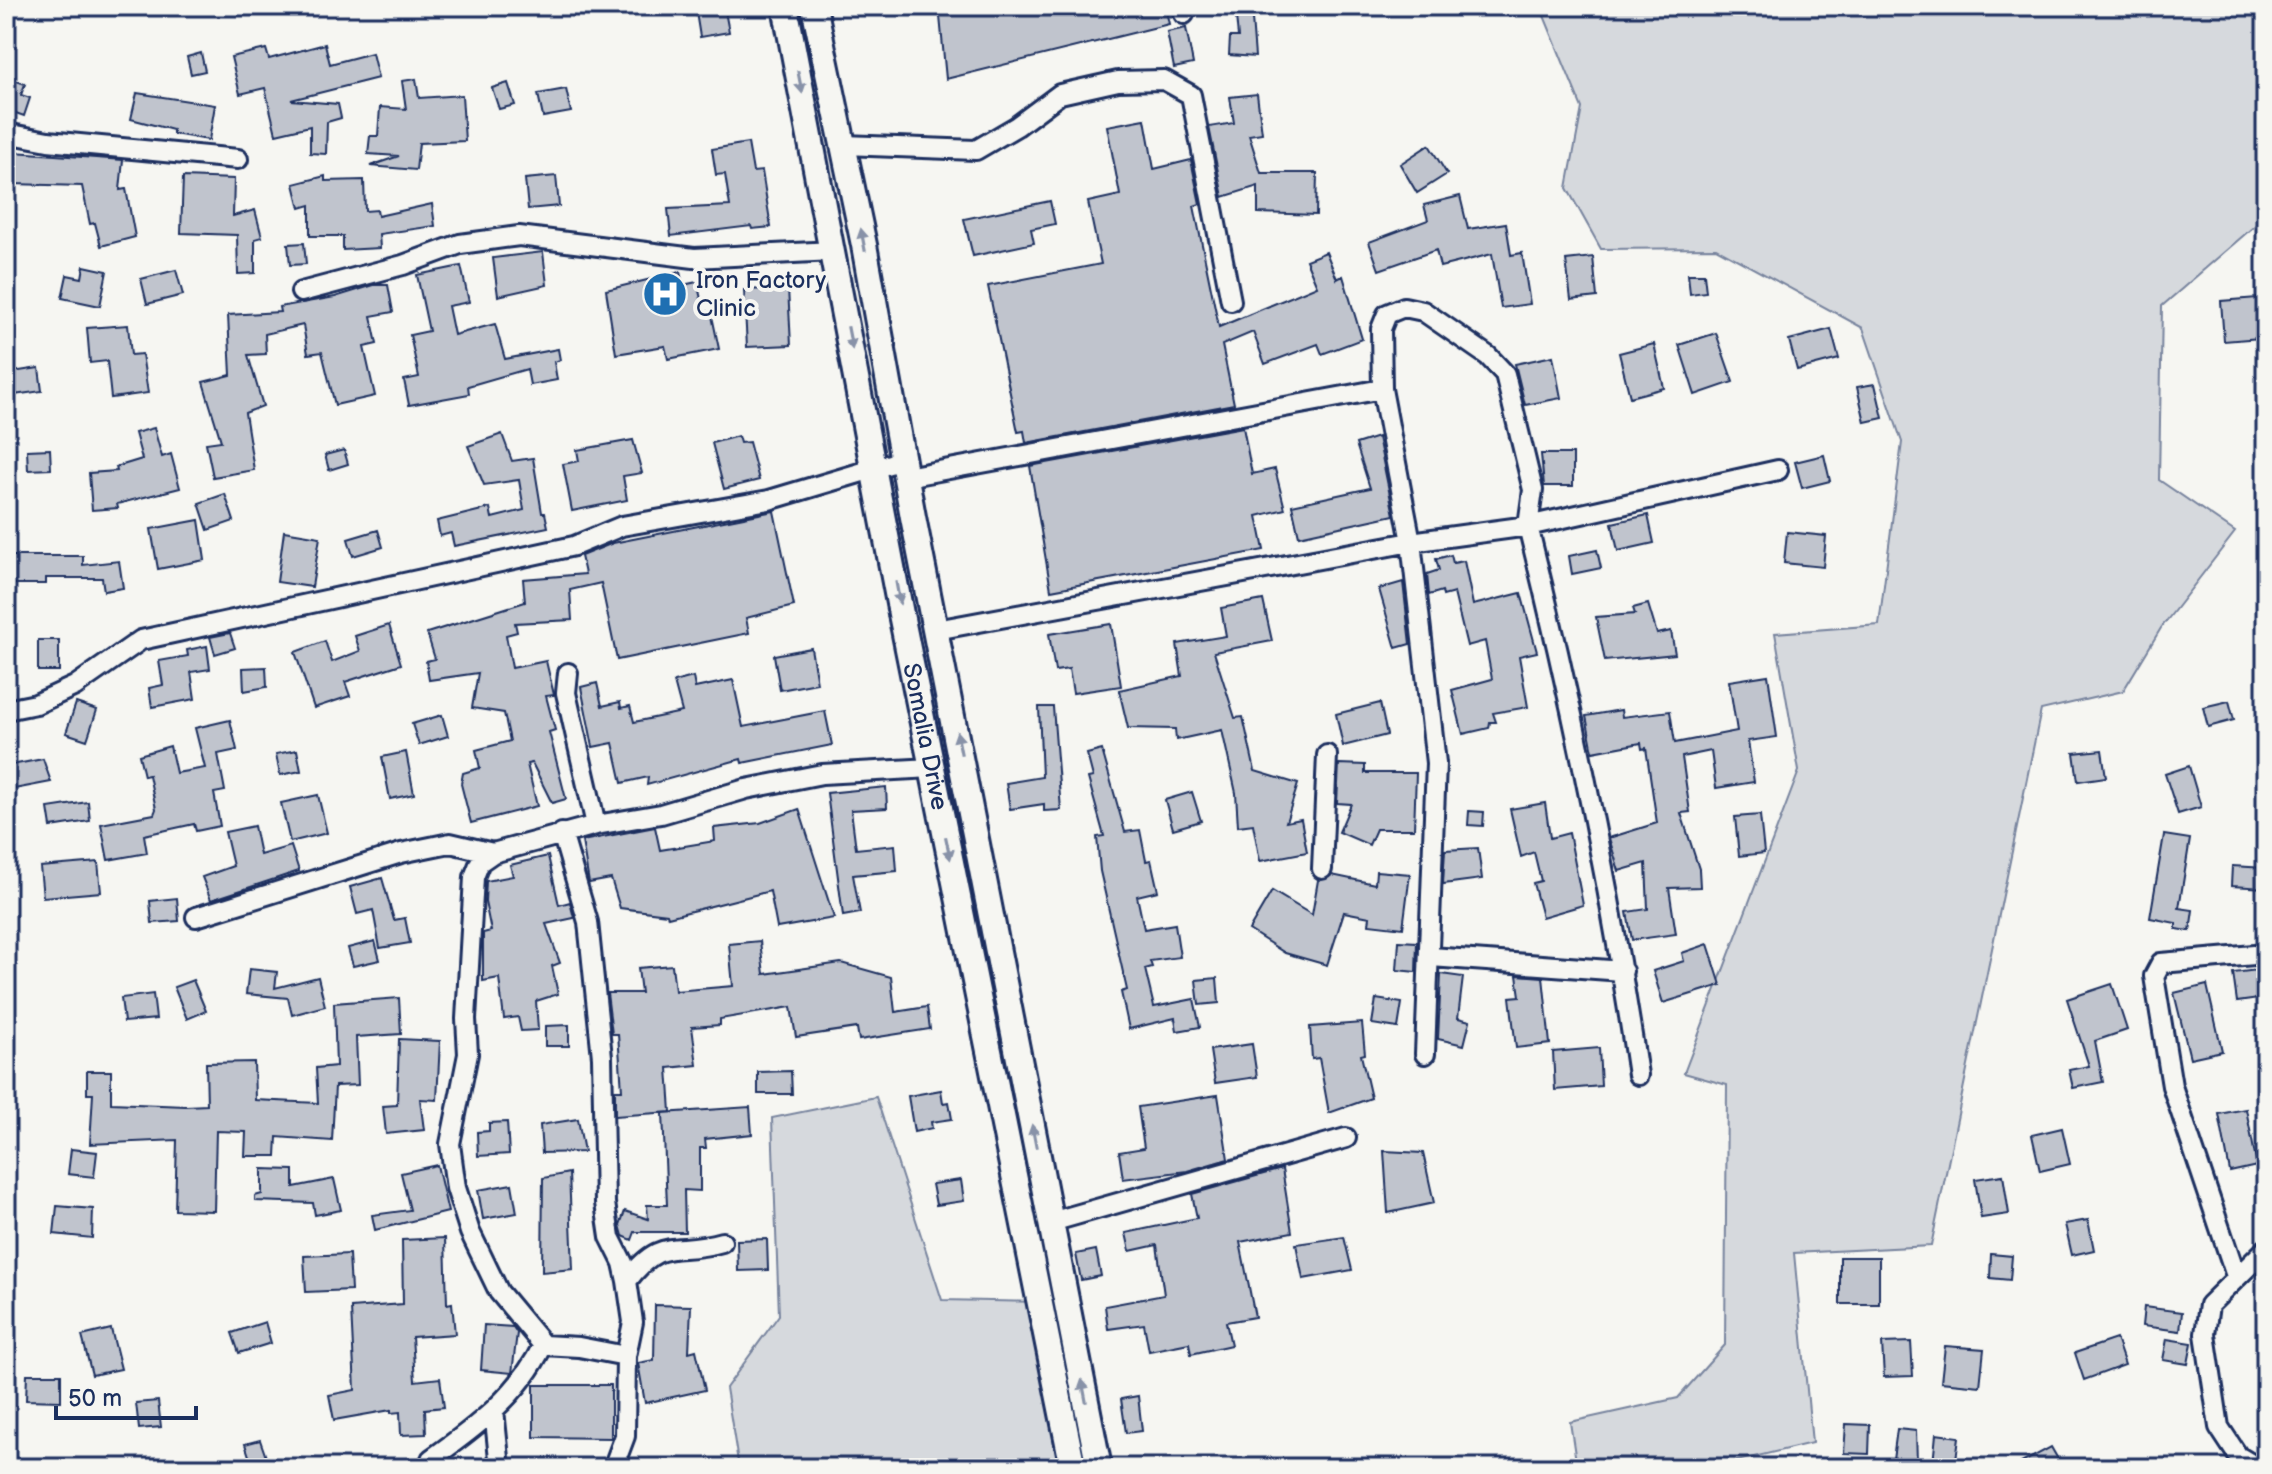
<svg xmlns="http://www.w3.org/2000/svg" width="2272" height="1474" font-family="'Balsamiq Sans',sans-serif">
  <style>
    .green { fill: #d6d9dd; stroke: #78849e; stroke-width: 2 }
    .building { fill: #c0c4cd; stroke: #1b2f5e; stroke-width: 2 }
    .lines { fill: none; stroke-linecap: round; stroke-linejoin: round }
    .minor-casing { stroke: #1b2f5e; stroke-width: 24 }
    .major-casing { stroke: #1b2f5e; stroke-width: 30 }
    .minor { stroke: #f6f6f2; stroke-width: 18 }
    .major { stroke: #f6f6f2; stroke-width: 24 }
    .oneway { fill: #8892a8 }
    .labels { text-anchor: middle; stroke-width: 8; stroke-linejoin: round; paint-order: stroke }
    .poi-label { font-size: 24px; fill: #1b2f5e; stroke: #f6f6f2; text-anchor: start }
    .street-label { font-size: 24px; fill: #1b2f5e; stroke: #f6f6f2 }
  </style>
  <rect width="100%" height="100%" fill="#f6f6f2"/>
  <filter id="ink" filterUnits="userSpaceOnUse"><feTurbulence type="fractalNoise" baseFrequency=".0125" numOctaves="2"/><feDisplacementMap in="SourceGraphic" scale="16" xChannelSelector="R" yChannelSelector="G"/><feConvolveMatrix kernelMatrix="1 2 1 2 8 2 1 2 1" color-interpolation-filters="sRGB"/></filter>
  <g filter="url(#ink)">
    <path class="green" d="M1540 6H2266V216L2162 306 2159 480 2235 532 2161 628 2123 691 2041 710 1931 1246 1794 1253 1812 1443 1708 1468H1577L1570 1422 1678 1398 1725 1345 1727 1085 1684 1073 1799 771 1775 633 1879 625 1902 442 1863 328 1716 248 1601 249 1567 188 1582 108Z
      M876 1097 942 1300 1041 1302 1070 1458 1056 1468H739L726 1388 779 1315 772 1118Z"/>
    <path class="building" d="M695 6H724L729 32 700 37Z
      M939 6H1165L1169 24 946 79Z
      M1235 6H1251L1255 57 1229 55 1230 37H1238Z
      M1186 28 1193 64 1174 68 1167 32Z
      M325 44 330 64 372 53 378 78 291 100 338 104 341 118 327 122 326 154 310 153V126L276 134 265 88 240 94 231 57 266 49 269 59Z
      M201 53 205 71 191 74 187 57Z
      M11 79 25 84 21 95 30 98 24 116 13 112 10 121H6V90Z
      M416 79 419 98 462 95 465 141 419 143 416 170 370 166 399 156 368 154 370 136H378L380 107 406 109 402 81Z
      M508 83 515 105 499 109 492 88Z
      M566 89 571 112 543 117 538 94Z
      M137 93 215 105 209 140 173 134V130L131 119Z
      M1257 94 1262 133 1249 135 1261 173H1317L1316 215 1258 213V186L1223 197 1209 127 1234 123 1230 97Z
      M1145 119 1154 169 1191 160 1200 204 1194 206 1219 327 1317 286 1306 260 1326 252 1337 279 1343 276 1362 339 1322 354 1318 344 1265 364 1253 332 1222 345 1234 404 1026 443 1024 431 1018 432 988 286 1101 264 1088 202 1120 195 1107 126Z
      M748 143 753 172 762 171 771 227 752 229 751 226 671 236 668 209 730 206 725 174 716 175 712 149Z
      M1429 145 1447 174 1417 193 1400 164Z
      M14 152 123 160 120 190 126 189 135 237 101 246 95 223 90 224 82 186 13 184Z
      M325 176V181L364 180 365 211 377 210 378 216 432 204 435 226 379 234 380 248 343 250V236H310V205L300 208 294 184Z
      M556 176 559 206 528 209 525 179Z
      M183 177 234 179 233 216 255 210 262 237 255 239V273L238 274 237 235 181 233Z
      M1460 196 1468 229 1506 223 1511 255 1522 253 1530 304 1501 308 1492 254 1440 267 1436 250 1379 270 1369 242 1428 220 1424 205Z
      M1050 201 1055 224 1031 229 1034 243 973 256 964 219Z
      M304 243 306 264 290 265 288 244Z
      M543 252 547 285 498 296 493 258Z
      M1593 257 1597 297 1571 300 1566 260Z
      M84 266 107 271 100 306 62 298 67 275 82 278Z
      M461 266 469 302 448 306 454 335 495 324 505 359 558 349 560 360 554 362 557 380 530 385 527 369 468 386 469 394 409 405 404 380 419 377 410 335 429 331 417 275Z
      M176 270 183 295 147 304 141 279Z
      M680 272 683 285 697 282 704 312 711 311 719 349 668 359 665 346 616 354 606 290Z
      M1688 274H1704L1706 292 1690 294Z
      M374 285H388L393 312 371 316 377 344 364 347 375 396 335 405 322 352 308 354 303 325 265 334 266 354 248 355 263 406 245 413 254 470 213 477 206 443 221 441 203 382 231 375 228 315 280 312 279 307 335 297Z
      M788 288 791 345 747 347 744 290Z
      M2257 298 2260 338 2224 341 2221 301Z
      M128 325 131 355 142 354 148 393 111 398 107 361 90 363 87 328Z
      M1831 329 1839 359 1797 370 1789 340Z
      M1716 333 1733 382 1695 395 1679 345Z
      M1654 344 1664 388 1630 397 1619 353Z
      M1553 356 1561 398 1525 405 1515 364Z
      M39 368 42 391 7 396 6 373Z
      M1875 384 1883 418 1865 422 1857 387Z
      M1243 427 1252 474 1275 469 1285 509 1257 516 1264 550 1051 590 1030 466Z
      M154 428 162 457 171 454 180 488 117 504 118 508 92 510 89 473 117 471 116 467 142 459 135 433Z
      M502 434 512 461 533 458 542 513H545L548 527 454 546 451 533 440 536 437 521 490 508 492 518 524 510 519 480 484 485 468 446Z
      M738 436 740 443 749 442 759 480 724 489 712 443Z
      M1378 437 1394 515 1299 536 1292 505 1370 488 1356 444Z
      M633 440 642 473 623 476 627 500 572 511 563 464 579 461 577 450Z
      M50 449 51 469 28 470 27 450Z
      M344 450 348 464 329 470 325 455Z
      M1541 454H1573V486H1544Z
      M1824 455 1830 481 1802 488 1795 462Z
      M225 494 234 521 208 530 199 503Z
      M774 511 794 606 746 618 749 633 617 660 601 583 570 590 572 620 515 623 517 632 506 635 512 668 546 661 554 695 546 696 555 730 549 732 566 799 552 803 532 763 527 764 537 806 471 823 461 784 463 773 480 768 476 750 510 741 504 713 472 708 478 673 429 680 426 661 435 659 427 633 525 602 523 579 585 574 581 556 613 543Z
      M1648 515 1654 543 1618 551 1612 523Z
      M199 520 205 560 158 569 151 529Z
      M378 530 383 547 353 556 348 539Z
      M284 531 320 537 312 587 277 582Z
      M1787 532 1826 536 1823 567 1784 563Z
      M1597 550 1601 568 1572 574 1569 556Z
      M1451 555 1453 563 1464 561 1473 605 1521 593 1537 652 1519 656 1528 707 1493 713 1496 722H1490L1489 728 1463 734 1452 690 1492 679 1485 641 1467 646 1454 593 1443 596 1442 591 1429 595 1427 574 1439 570 1436 559Z
      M10 556H83V565L119 561 123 588 104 591 102 578H46V584H10Z
      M1403 582 1410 644 1396 648 1379 589Z
      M1263 600 1272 641 1214 652 1235 718 1243 717 1255 771 1298 784 1286 822 1301 819 1307 852 1260 861 1253 824 1238 826 1236 793 1222 730 1176 740 1175 729 1128 728 1119 690 1182 676 1177 644 1226 636 1221 608Z
      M1648 604 1657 634 1671 631 1675 654 1605 661 1596 617 1635 614 1633 608Z
      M1111 624 1121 686 1073 693 1069 669 1055 671 1049 634Z
      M389 625 401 664 345 682 350 696 314 708 295 652 325 641 332 662 360 651 355 636Z
      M230 633 235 648 215 654 210 637Z
      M38 640H59V671H38Z
      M207 646 210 669 191 672 195 699 152 707 149 688 163 685 159 661 188 656 187 650Z
      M811 648 817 683 780 690 774 655Z
      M266 667 267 687 244 691 243 668Z
      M1768 675 1777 737 1748 741 1754 782 1716 788 1711 751 1682 757 1690 812 1681 813 1699 869 1700 887 1669 888 1676 934 1632 940 1627 912 1648 909 1646 863 1619 871 1609 838 1657 823 1646 748 1642 749 1641 743 1593 752 1586 716 1621 710 1622 717 1670 711 1675 743 1737 731 1729 681Z
      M693 677 695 688 733 680 743 727 825 711 832 745 742 763 741 759 647 785 648 777 622 783 613 743 593 747 581 687 597 683 602 706 620 702 621 708 630 706 634 722 682 712 674 682Z
      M2229 701 2234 720 2208 727 2203 707Z
      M76 703 97 710 87 740 66 733Z
      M1380 703 1387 735 1343 746 1336 714Z
      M1039 707H1053L1061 810 1044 811V804L1010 809 1006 783 1042 777Z
      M442 715 448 736 419 745 412 724Z
      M230 720 237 750 218 754 225 791 214 793 220 826 196 831 194 824 144 835 147 853 108 860 101 824 154 814 156 809 149 775 144 776 139 755 170 746 176 773 205 768 195 728Z
      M297 750 301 771 280 775 276 754Z
      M1102 750 1125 832 1140 830 1146 861 1151 860 1158 891 1137 896 1144 929 1175 924 1180 957 1150 961 1152 967 1145 969 1154 1007 1194 999 1200 1027 1177 1031 1175 1018 1129 1029 1121 992 1127 990 1100 871 1097 837 1104 836 1088 778 1093 777 1087 754Z
      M2102 750 2106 777 2078 781 2074 753Z
      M406 752 414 794 390 799 382 757Z
      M43 759 51 782 14 789 6 766Z
      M1339 764 1365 765V773H1416L1414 829H1376L1369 845 1339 832 1351 804 1337 803Z
      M2189 766 2201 807 2178 814 2165 774Z
      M886 787 887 808 851 810 856 849 895 845 897 871 853 875 860 913 843 916 827 793Z
      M1192 792 1201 821 1173 829 1165 800Z
      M318 795 327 833 290 842 281 803Z
      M88 802 90 821 51 827 48 808Z
      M1545 803 1550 838 1569 833 1583 905 1542 917 1533 883 1541 881 1534 852 1521 857 1510 809Z
      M799 809 834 918 777 928 770 891 668 917 667 914 620 908 611 879 589 883 582 841 655 827 660 850 715 841 714 828 760 823Z
      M1469 811 1484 812 1483 826 1468 825Z
      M1760 815 1764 853 1739 856 1735 817Z
      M254 826 260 855 291 846 299 871 211 900 202 877 233 866 225 832Z
      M2164 835 2190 839 2179 908 2193 910 2190 931 2176 929V923L2150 918Z
      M1478 848 1482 879 1443 884 1445 850Z
      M548 856 559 905 570 902 574 918 546 924 560 963 552 966 558 994 536 1001 538 1030 521 1031 518 1017 504 1019 499 978 483 981V933L491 931 485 902 486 881 513 876 510 865Z
      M98 862 101 892 43 897 40 867Z
      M2232 866 2266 868V888L2231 886Z
      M1376 871 1410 874 1403 928 1369 924 1370 917 1344 912 1327 965 1285 953 1249 930 1272 891 1312 915 1318 880 1332 875 1375 884Z
      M382 878 394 920 405 918 410 943 380 948 373 910 357 914 350 887Z
      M177 898 179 921 152 923 150 901Z
      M375 941 380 960 353 966 348 948Z
      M760 941 764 974 841 963 891 977 895 1012 927 1007 930 1029 859 1040 857 1028 796 1037 791 1007 720 1019V1025L692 1027 697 1065 668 1068 671 1112 615 1116V1090H622L618 1034H612L607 993H641L638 968 672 965 675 991 733 986 729 944Z
      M1399 941 1417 942 1416 972 1397 970Z
      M1708 944 1721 985 1663 1003 1653 971 1684 961 1682 953Z
      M249 969 277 972 275 988 318 977 325 1006 292 1015 288 998 246 994Z
      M2266 969V998L2237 1002 2233 973Z
      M1441 974 1463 977 1458 1018 1470 1021 1464 1045 1438 1039Z
      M1517 975 1543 977 1550 1044 1516 1048 1510 997 1520 996Z
      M1217 978 1219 1003 1199 1005 1196 980Z
      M193 980 206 1011 187 1019 174 987Z
      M2112 984 2127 1030 2095 1041 2103 1082 2073 1088 2069 1070 2089 1066 2067 999Z
      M2207 985 2222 1051 2190 1058 2174 993Z
      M153 994 156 1019 124 1022 121 998Z
      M399 998 401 1034 356 1037 358 1085 335 1086 332 1141 277 1137 276 1156H245L246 1132 216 1131 214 1211 175 1210 177 1140 90 1144 93 1094H87V1071H111V1103L186 1106 207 1105 206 1063 254 1062 255 1100 318 1103 316 1068 336 1066 334 1003Z
      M1376 999 1402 1003 1398 1028 1372 1024Z
      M1362 1023 1365 1054 1361 1055 1371 1098 1329 1113 1319 1058 1312 1059 1310 1027Z
      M569 1025V1046H545V1026Z
      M399 1039 440 1041 437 1100 420 1099 424 1130 386 1134 383 1106 397 1105Z
      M1252 1044 1257 1077 1215 1083 1210 1050Z
      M1599 1048 1601 1086 1555 1090 1553 1052Z
      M791 1071 792 1094H758V1072Z
      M941 1090 943 1103 949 1102 952 1119 931 1122 932 1128 914 1132 908 1096Z
      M1218 1095 1228 1159 1187 1171 1123 1179 1119 1152 1144 1148 1138 1107Z
      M750 1107 752 1134 705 1139 706 1148H700V1191L684 1190 685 1232H635L632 1240 623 1236 620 1225 625 1211 648 1219 647 1205H667L663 1113Z
      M2246 1109 2257 1166 2230 1172 2219 1114Z
      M578 1119 584 1152 542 1153 540 1125Z
      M507 1122 509 1154 478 1156 477 1132 489 1131V1123Z
      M2062 1128 2070 1164 2040 1171 2032 1135Z
      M71 1149 97 1152 94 1177 68 1174Z
      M1384 1151 1423 1153 1434 1203 1388 1213Z
      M437 1165 448 1212 375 1230 372 1215 410 1210 401 1173Z
      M262 1169 294 1170V1187L334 1179 341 1210 315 1215 313 1203 255 1201V1196L262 1194Z
      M1282 1169 1292 1232 1240 1242 1255 1317 1226 1322 1231 1345 1191 1354 1189 1343 1149 1351 1144 1324 1108 1329 1105 1306 1164 1295 1157 1245 1130 1251 1126 1233 1197 1218 1192 1194Z
      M569 1173 573 1269 542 1272 543 1178Z
      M2003 1175 2009 1214 1981 1218 1975 1179Z
      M961 1180 964 1201 936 1205 932 1184Z
      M512 1184 517 1213 483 1219 478 1190Z
      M57 1206 93 1209 92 1238 54 1234Z
      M2088 1220 2094 1250 2072 1255 2065 1224Z
      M1344 1237 1352 1270 1303 1279 1296 1244Z
      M445 1238 447 1304 452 1303 455 1334 412 1337 415 1381 440 1378 444 1407 425 1409 426 1434 401 1435 400 1412 391 1413V1410L334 1420 329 1395 355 1390 351 1308 403 1304 402 1240Z
      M767 1239 768 1270 738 1271 737 1240Z
      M1096 1250 1101 1276 1081 1280 1076 1254Z
      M349 1254 351 1290 306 1292 304 1256Z
      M1991 1254 2012 1256 2010 1280 1990 1278Z
      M1840 1257H1879V1304H1840Z
      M655 1305 691 1306 689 1352 696 1350 705 1390 645 1403 638 1363 654 1360Z
      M2144 1307 2182 1312 2180 1331 2142 1326Z
      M265 1322 271 1343 239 1353 232 1333Z
      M484 1325 513 1327 517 1333 512 1373 481 1370Z
      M111 1329 121 1369 92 1375 82 1336Z
      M2116 1339 2125 1365 2084 1380 2075 1353Z
      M2167 1339 2192 1343 2188 1364 2163 1360Z
      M1911 1342 1913 1376 1884 1377 1882 1343Z
      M1945 1346 1984 1349 1980 1386 1941 1382Z
      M27 1374H61V1401L26 1400Z
      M534 1385H611V1438L534 1437Z
      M1138 1396 1142 1431 1126 1433 1121 1399Z
      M158 1401 161 1427 139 1429 136 1403Z
      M1846 1424 1870 1425 1869 1454 1844 1453Z
      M1897 1429 1916 1431 1917 1462 1893 1459Z
      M1936 1434 1959 1437 1955 1467 1933 1464Z
      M260 1440 266 1457 251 1462 245 1444Z
      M2051 1447 2063 1468H2012Z"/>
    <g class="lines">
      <g class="minor-casing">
        <path id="minor" d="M1181 6 1184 14
          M6 133 48 141 238 159
          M844 145 976 150 1017 126 1060 94 1118 81 1164 80 1191 95 1231 301
          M301 292 403 265 460 244 519 236 694 258 834 251
          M906 477 1382 389
          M936 630 1411 542 1528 526 1778 470
          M568 673 566 693 596 825
          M6 710 36 704 75 686 141 640 574 546 622 526 769 500 903 460
          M562 833 588 922 602 1057 605 1203 610 1237 623 1263 627 1281
          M1322 869 1327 755
          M196 917 401 853 450 843 493 853
          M1431 957 1623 971
          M1425 1054 1436 763 1411 542 1382 389 1381 329 1387 314 1404 307 1423 311 1488 356 1505 374 1533 490 1528 526C1573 708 1611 890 1638 1075
          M1051 1222 1346 1138
          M2236 1276 2172 1086 2154 976 2161 963 2266 954
          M626 1356 633 1322 627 1281C663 1234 674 1256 722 1242
          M494 1410 500 1468
          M429 1468 431 1459C475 1428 519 1395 543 1345
          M613 1468 625 1436 626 1356 579 1347 543 1345 499 1292 470 1232 456 1188 450 1144 468 1054 466 1019 474 877 480 862 493 853 596 825 661 814 746 789 822 774 932 768
          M2258 1468 2238 1456 2219 1427 2205 1334 2209 1305 2266 1249"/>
      </g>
      <g class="major-casing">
        <g id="major">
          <path id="s1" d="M785 6 901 614 1073 1468"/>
          <path d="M814 6 864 245 913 517 1099 1468"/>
        </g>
      </g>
      <use href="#minor" class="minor"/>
      <use href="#major" class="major"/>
    </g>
    <defs><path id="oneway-solid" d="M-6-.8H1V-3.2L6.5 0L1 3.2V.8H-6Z" transform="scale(2)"/></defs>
    <g class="oneway">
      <use href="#oneway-solid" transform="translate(800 82) rotate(79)"/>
      <use href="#oneway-solid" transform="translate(863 240) rotate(-101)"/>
      <use href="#oneway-solid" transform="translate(850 338) rotate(79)"/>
      <use href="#oneway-solid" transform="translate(898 593) rotate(80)"/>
      <use href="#oneway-solid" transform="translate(959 743) rotate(-101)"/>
      <use href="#oneway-solid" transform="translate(948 848) rotate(78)"/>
      <use href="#oneway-solid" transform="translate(1034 1136) rotate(-101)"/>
      <use href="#oneway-solid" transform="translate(1084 1391) rotate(-101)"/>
    </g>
  </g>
  <defs>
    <g id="hospital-disc" transform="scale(2.3)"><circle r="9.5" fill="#1f6fb2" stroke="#f6f6f2"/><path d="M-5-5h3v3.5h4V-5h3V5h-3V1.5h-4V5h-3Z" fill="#fff"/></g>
  </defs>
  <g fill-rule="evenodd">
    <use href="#hospital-disc" x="665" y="294"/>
  </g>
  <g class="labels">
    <g class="poi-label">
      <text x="696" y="288">Iron Factory<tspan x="696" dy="28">Clinic</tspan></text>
    </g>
    <g class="street-label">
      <text dy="8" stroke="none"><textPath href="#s1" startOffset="744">Somalia Drive</textPath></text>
    </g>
  </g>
  <rect width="2272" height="1474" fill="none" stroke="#f6f6f2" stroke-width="32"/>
  <rect x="16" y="16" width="2240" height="1442" fill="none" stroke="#1b2f5e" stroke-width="3" filter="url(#ink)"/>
  <path d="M56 1406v12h140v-12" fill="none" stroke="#1b2f5e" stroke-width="4"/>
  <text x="68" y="1406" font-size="24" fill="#1b2f5e" stroke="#f6f6f2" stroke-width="6" paint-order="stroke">50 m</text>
</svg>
